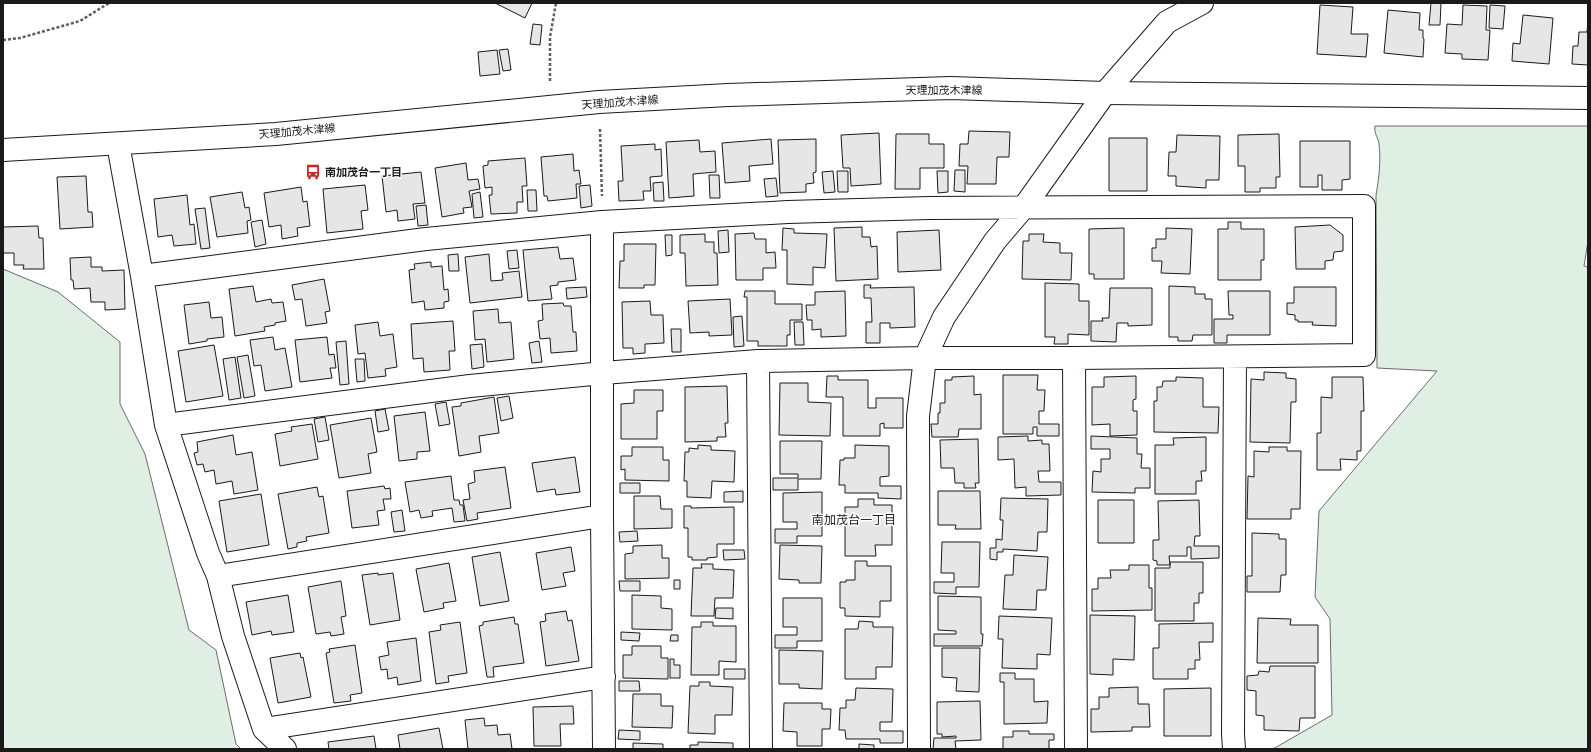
<svg xmlns="http://www.w3.org/2000/svg" width="1591" height="752" font-family="'PT Sans Narrow','Noto Sans JP',sans-serif">
  <style>
    .green { fill: #e0efe3; stroke: #6a6a6a }
    .building { fill: #e6e6e6; stroke: #1a1a1a }
    .lines { fill: none; stroke-linecap: round; stroke-linejoin: round }
    .minor-casing { stroke: #1a1a1a; stroke-width: 24 }
    .tertiary-casing { stroke: #1a1a1a; stroke-width: 24 }
    .primary-casing { stroke: #1a1a1a; stroke-width: 24 }
    .path { stroke: #5f5f5f; stroke-width: 2.5; stroke-dasharray: 3 2; stroke-linecap: butt }
    .minor { stroke: #fff; stroke-width: 22 }
    .tertiary { stroke: #fff; stroke-width: 22 }
    .primary { stroke: #fff; stroke-width: 22 }
    .labels { text-anchor: middle; stroke-width: 3; stroke-linejoin: round; paint-order: stroke }
    .street-label { font-size: 11px; fill: #1a1a1a; stroke: #fff }
    .poi-label { font-size: 11px; font-weight: bold; fill: #1a1a1a; stroke: #fff; text-anchor: start }
    .neighbourhood-label { font-size: 12px; fill: #1a1a1a; stroke: #fff }
  </style>
  <rect width="100%" height="100%" fill="#fff"/>
  <path class="green" d="M1375 126H1588V241L1584 266 1588 267V749H1273L1332 715 1330 619 1315 597 1319 511 1437 371 1377 368 1376 195C1379 178 1381 161 1379 144 1378 136 1374 135 1375 126Z
    M3 269 58 292 120 342V404L145 454 189 630 216 650 236 744 241 749H3Z"/>
  <path class="building" d="M495 3H532L525 18Z
    M1431 3H1441L1440 25H1429Z
    M1320 5 1353 7 1351 34H1368L1366 57 1317 54Z
    M1463 5 1487 6 1486 30H1490L1488 60 1462 59V54L1445 53 1447 24 1462 25Z
    M1490 5 1505 6 1503 29 1489 28Z
    M1388 10 1420 13 1419 30H1423V38L1424 39 1423 57 1384 53Z
    M1523 15 1553 18 1549 64 1512 61 1513 43 1520 44Z
    M1588 20V65L1572 64 1573 46H1578L1579 32H1587Z
    M533 24 542 25 540 45 530 44Z
    M508 49 511 70 503 71 499 50Z
    M497 50 500 74 480 76 478 52Z
    M969 131 1010 132 1009 157H997L996 184H967L968 166H959L960 144H968Z
    M879 133 881 184 851 186 850 168H843L841 135Z
    M896 134H929V144H944V168H920V189H895Z
    M1279 134 1280 177H1276V188H1260V192H1245V166H1238V135Z
    M1177 135 1220 136 1219 180H1206V188L1176 186V176H1168L1169 152H1176Z
    M1109 138H1147V191H1109Z
    M771 139 773 164 749 166 750 181 725 183 722 143Z
    M816 139V172L813 173 814 183 806 184V192L780 193 778 140Z
    M699 140 700 152 715 151 716 172 693 174 694 196 669 198 666 142Z
    M1300 141H1350V179L1342 180V190H1322V175H1318V187H1300Z
    M655 144V150L661 149 662 176 650 177 651 191H643L644 200 619 201 618 181H623L621 146Z
    M573 154 574 171 579 170 581 184H576L577 198 548 201 547 196H544L541 157Z
    M525 158 527 186H522L523 202H517V213L491 214 489 195H492V187L485 188 483 166 488 165V161Z
    M466 163 468 180 478 179 480 189 469 191 472 207 463 208 464 213 442 217 435 168Z
    M955 170H965V192L954 191Z
    M833 171 835 192 824 193 822 172Z
    M837 171H848V192H838Z
    M937 171H948V192L938 193Z
    M421 172 425 203 413 204 415 219 398 221 397 210 386 212 382 176Z
    M709 175H719L720 198H710Z
    M86 176 88 212H92L93 227 60 229 57 177Z
    M776 178 778 196 766 197 764 179Z
    M663 182 664 201H654L653 183Z
    M365 185 368 210 361 211 363 229 327 233 323 189Z
    M590 185 592 206 581 208 579 186Z
    M301 187 303 202 307 201 310 226 297 228 298 236 282 239 281 225 269 227 264 193Z
    M527 190H536L537 211H528Z
    M242 192 245 208 249 207 251 220 247 221 248 233 217 237 210 197Z
    M480 192 483 217 474 218 472 194Z
    M187 195 190 225 194 224 196 244 174 246 172 235 158 237 154 199Z
    M426 205 428 225 418 226 416 206Z
    M205 208 210 248 201 249 195 209Z
    M262 220 266 244 255 247 251 222Z
    M1228 222H1241V229H1264V260H1261V280H1218V229H1228Z
    M1330 225 1343 235V251L1334 252 1333 260 1325 261V269H1296L1295 227Z
    M38 226 39 238H43L44 269H23L24 265H14V253H3V227Z
    M862 227V237H870L871 247 877 246 878 279 836 281 834 228Z
    M783 228 794 229V233L827 234 825 268 813 267V285L787 284V250H782Z
    M1124 228V279H1094V274H1089V229Z
    M1166 228 1192 229 1190 274 1161 273 1162 261H1152V248H1156V239H1166Z
    M728 230 729 252 719 253 718 231Z
    M939 230 941 270 898 272 897 232Z
    M754 233 755 239H766V253L775 252 776 268H763V280H736L735 234Z
    M705 234V242H714V253H717L718 285 686 286 685 253H680V235Z
    M1029 234H1044L1043 242 1060 243V253H1072L1071 280 1022 279 1023 241H1029Z
    M665 235H672V255L666 256Z
    M624 244H656L655 285H644V288H619L620 261H624Z
    M558 247 560 259 573 258 576 280 558 282V285L550 286 552 299 528 301 523 250Z
    M517 250 519 268 509 269 507 251Z
    M458 254 459 271H449L448 255Z
    M489 254 491 281 503 280 502 273 519 271 522 297 470 303 465 257Z
    M91 257V267H102V271L124 270 125 309 105 310V302H91L90 288 74 289 73 280H71L70 258Z
    M431 262V267L442 266 444 290 448 289 449 301 444 302V308L425 310 424 301 412 303 409 270 415 269 414 264Z
    M324 279 330 311 325 312 327 323 306 326 302 299 295 300 292 285Z
    M1045 283 1079 284V301H1089V335L1068 334V344H1054L1055 337H1045Z
    M864 285H871L870 288 914 287 915 327 890 328V323H880V343H866V322H872L871 298H864Z
    M253 286 256 302 271 299 272 303 283 302 286 321 275 323V325L264 327 265 331 235 336 229 289Z
    M1169 286 1195 287V294H1205V299H1212V335H1193L1192 341H1178V337H1169Z
    M586 287 587 297 567 299 566 288Z
    M1294 287H1336V326L1312 325 1313 322H1298V320H1295V315L1287 314V303H1294Z
    M1110 288H1152V325L1128 326V323H1117L1116 342 1091 341V321H1103L1102 318H1109Z
    M745 291H775V304H802V320H790V335H787V346H758V341H747V297H744Z
    M845 291 846 336 821 337V329L812 330V320H807L806 305H815V292Z
    M1228 291H1270V335H1227V343H1214V319H1233V315H1229Z
    M730 299 732 335 709 336V332L690 333 688 301Z
    M650 301 651 315H663L664 343 645 344V353L633 354V348H623L622 302Z
    M209 302 211 318 222 317 224 337 207 339V341L189 344 184 305Z
    M563 303 564 306H571L573 332H576L577 351 551 353 550 338 540 339 538 321 543 320 542 304Z
    M498 309 499 323 511 322 514 359 487 362 485 339 475 340 473 311Z
    M742 316 744 346 734 347 733 317Z
    M453 321 455 351H449L450 370 424 372 423 358 413 359 411 324Z
    M378 322 380 336 393 334 397 367 385 369 386 376 368 378 365 353 358 354 355 325Z
    M794 322H803L804 345H795Z
    M671 329H681V352H672Z
    M273 337 275 350 285 348 292 387 265 391 261 365 254 366 250 340Z
    M327 337 329 355 334 354 336 368H330L332 378 300 382 295 340Z
    M346 341 349 384 340 385 336 342Z
    M539 341 542 362 532 363 529 343Z
    M482 344 484 367 472 369 470 345Z
    M214 345 223 396 186 402 178 351Z
    M248 355 255 396 244 398 237 357Z
    M235 357 241 398 229 400 223 359Z
    M355 359H364L365 381 357 382Z
    M1264 372 1286 373V378L1296 379V402H1291L1290 443 1250 442 1251 379 1264 380Z
    M1003 375H1038L1037 390H1045L1044 411H1039V424H1059V436H1037V427H1033V434H1003Z
    M827 376H838V380H868V408H876V398H903V428H884V423L880 424V436H843V397H826Z
    M974 376V395L981 394V429H959L958 437H932L931 424H938V413H940V403H945V380H952V377Z
    M1136 376V399L1133 400V411H1137V435L1110 436V424L1092 425V387H1104V377Z
    M1176 377 1203 378V407H1219L1218 433 1154 432V401H1157V387H1162L1163 381H1176Z
    M1332 377H1363L1364 411H1361V451H1357V460L1340 459 1341 470H1317V433H1321V397L1332 398Z
    M780 383H808V402L831 403 830 436 779 435Z
    M727 386 728 423H725L726 437H717V441L685 442V387Z
    M634 390H663V411H657V439H621V404L634 403Z
    M509 396 513 418 501 421 497 398Z
    M494 397 499 433 479 436 481 452 459 456 452 407 461 406V403Z
    M446 402 450 424 439 426 435 404Z
    M385 409 389 430 378 432 375 411Z
    M425 412 430 451 417 452V459L399 461 394 416Z
    M325 417 329 440 318 442 314 419Z
    M371 418 377 452 368 454 371 473 339 478 330 425Z
    M312 424 318 459 280 466 275 434 292 431 291 427Z
    M233 435 236 455 252 452 258 490 234 494 232 481 216 484 214 470 205 472 203 464 197 465 194 453 198 452 197 442Z
    M1028 436V441L1042 440V444H1049L1050 471H1038L1039 482H1061V495L1026 496V487L1015 488 1014 459 998 460V437Z
    M1091 436 1137 438V454H1142L1141 468H1150V488H1135V493L1092 492 1093 471 1101 472V459H1110V449H1091Z
    M1206 437V471H1201L1202 481H1196V494H1155V445H1174L1173 438Z
    M978 439 979 483H975L976 488H964V483H955L954 468H941L940 440Z
    M780 441H822L821 479H798V490H773V478H798V474H780Z
    M698 445 711 446V450L735 451 734 482 712 481 711 498 687 497V481H684L685 452H689V448L698 449Z
    M855 445 889 446V476L880 477V486H901V499L878 498V493H845V485H839L840 460H844V458H855Z
    M632 447H663V460H669V481L625 480V469L621 470V456H632Z
    M1269 447H1287V451H1301L1300 509H1291V519H1247L1248 476 1254 477V451L1269 452Z
    M575 457 580 492 556 495 555 489 537 492 532 463Z
    M505 467 511 508 477 513 478 519 467 521 463 500 470 499 468 484 475 482 474 471Z
    M451 476 454 500H459L460 505H463L465 521 454 522 452 508 432 511 433 516 421 518 419 510 410 512 405 482Z
    M620 483H640V493H620Z
    M384 486 385 489 390 488 391 499H383L385 510 377 511 379 525 352 528 347 491Z
    M317 487 319 497 323 496 329 533 306 537 307 541 297 543V547L288 549 278 494Z
    M743 491V502H724V492Z
    M938 491H980L981 529H955L956 525H938Z
    M822 492V536H797V543H775V529H797V522H783V493Z
    M261 494 269 545 227 552 219 501Z
    M634 496H660L661 509H672V528L634 529Z
    M1001 498 1048 499 1047 532H1038L1037 551 1003 549V552H997V560L990 559V548H996V539L1002 540 1003 520H1000Z
    M858 499H874V505H892V545H875L876 556H845V507H858Z
    M1098 500H1134V543H1098Z
    M1199 500 1200 536H1195L1194 546H1219V558L1191 559V547H1187V556H1169L1170 565H1157V561L1153 560V540H1159L1158 501Z
    M684 506H691V508L734 507V544H717V557L707 558V560H692V557H688V528H684Z
    M402 510 405 531 394 532 391 512Z
    M637 531 638 541 620 542 619 532Z
    M1252 533 1279 534V539H1286V575H1281L1280 592H1247V576H1252Z
    M942 542H980L979 587H956V594L934 593V582H954V573H941Z
    M662 545V558H669V578L625 579V554L633 553V546Z
    M780 545 822 546 821 583H799V580L779 579Z
    M571 547 575 571 563 573 566 586 542 590 536 553Z
    M723 550H744L745 559 724 560Z
    M500 552 509 601 480 606 472 557Z
    M1014 555 1048 557 1046 590H1037L1036 610 1003 609 1005 575H1013Z
    M855 561H867V566H891V601H880V617L845 616V608H840V582H846V580H855Z
    M1170 562H1203V593H1199V603H1194V621H1155V568H1170Z
    M449 563 456 601 443 603 444 608 424 612 416 569Z
    M701 564H713V569L734 570 733 598H715L714 616H691L693 568H702Z
    M1129 565H1149V588H1152V610L1092 611V589H1098V578H1111L1110 570H1129Z
    M378 573V575L393 573 400 620 370 625 362 575Z
    M674 580H680V589H674Z
    M341 581 346 616 341 617 344 634 331 636 330 632 316 634 308 587Z
    M619 581H640V591H620Z
    M288 595 294 632 272 635 271 631 252 635 246 602Z
    M632 595 661 596V608L672 609V630L632 629Z
    M938 596 981 597V634H983L982 646H934V634H956V631L938 630Z
    M783 598H822V641H797V648H775V635H797V627H783Z
    M716 608H733V619L715 618Z
    M566 611 568 621 572 620 579 661 546 666 540 622 546 621 545 614Z
    M1090 615 1135 616 1134 660 1113 659V675L1090 674Z
    M999 616 1052 618 1050 655 1037 654V669L1002 668 1003 639H998Z
    M514 617 515 624H518L524 663 493 667 494 677H487L479 626 483 625V622Z
    M1258 618 1291 619 1290 625H1318V663H1257Z
    M859 621 873 622V627H893L892 667H876V679H845V629H858Z
    M460 622 467 673 448 676 449 682 436 684 429 632 441 630 440 625Z
    M701 622H713V626H736V662L719 661V675H691L692 627H701Z
    M1213 623V642H1199L1200 660H1195V669H1188V679H1153V648H1159V624Z
    M621 632 640 633 639 641 621 640Z
    M671 635H678V641H670Z
    M416 638 421 681 398 685 397 677 388 679 387 669 381 670 379 657 389 655 387 642Z
    M355 645 362 693 350 695 351 701 334 703 326 653 330 652 329 649Z
    M632 646H661V658H668V679L623 678V655H632Z
    M942 648H980L979 692 956 691 957 678 942 677Z
    M779 650 823 651 822 689 799 688V684H779Z
    M300 653 301 658 303 657 311 697 278 703 270 658Z
    M670 659H674V665H680V678H670Z
    M1270 666H1315V718H1300L1299 731 1264 730V716L1256 715V691L1247 690V676L1258 675 1259 671 1269 672Z
    M724 669H745V679H724Z
    M1000 673H1015V679H1034V702L1048 701 1047 723 1004 724V682H1000Z
    M619 681H639L640 691H619Z
    M699 682H710V686L733 687 732 715H715V734L688 733 690 686H699Z
    M1138 687V704H1149L1150 727H1132V731L1091 732V709H1099V697H1109V688Z
    M856 688 893 689 892 722H880V731H903V743H880V739H846L845 730H839L840 708H846V700H855Z
    M1211 688V736H1164V689Z
    M633 694H661V706H673L672 728 632 727Z
    M980 701 981 740 955 741 956 749H933L934 738H956V736L942 737V734H937V702Z
    M784 703H822V709H831L830 729H822V746H797V732L783 731Z
    M573 706 574 724H560L561 746H534L533 707Z
    M484 718 485 726 497 725 498 735 510 734 512 749H468L465 720Z
    M439 728 443 749H400L398 735Z
    M619 730 640 731V740L618 739Z
    M1013 731H1029V734H1054V740H1049V749H1003V737H1013Z
    M374 736 376 749H329L328 742Z
    M698 742 733 743V749H690V745H698Z
    M633 743 663 744V749H633Z
    M859 744 874 745V749H859Z"/>
  <g class="lines">
    <g class="minor-casing">
      <path id="minor" d="M118 144 142 276 166 425 208 553 218 576 233 636 264 729 285 749
        M602 222V516L604 749
        M142 276 426 239 602 222 788 212 929 208 1364 206V355L1074 358H925L758 361 603 373 470 386 166 425
        M1074 358 1076 749
        M758 361 761 749
        M218 576 602 516
        M264 729 604 677
        M919 749 918 416 925 358 944 317 995 241 1024 207 1105 93
        M1234 749 1233 734 1235 357"/>
    </g>
    <g class="tertiary-casing">
      <path id="tertiary" d="M1105 93 1588 98"/>
    </g>
    <g class="primary-casing">
      <path id="primary" d="M3 150 276 134 599 102 728 95 951 88 1105 93 1167 22 1202 3"/>
    </g>
    <path class="path" d="M3 40 20 38 80 21 109 3
      M550 81V37L556 3
      M600 129 602 196"/>
    <use href="#minor" class="minor"/>
    <use href="#tertiary" class="tertiary"/>
    <use href="#primary" class="primary"/>
  </g>
  <defs>
    <g id="bus-bare" transform="scale(1.2)"><path d="M-5-6H5V4H4V6H2V4H-2V6H-4V4H-5ZM-3.5-4V0h7V-4ZM-3.5 1.2v1.5H-2V1.2ZM2 1.2v1.5H3.5V1.2Z" fill="#c62828" stroke="#fff" stroke-width="2.5" paint-order="stroke"/></g>
  </defs>
  <g fill-rule="evenodd">
    <use href="#bus-bare" x="313" y="172"/>
  </g>
  <g class="labels">
    <g class="street-label">
      <text x="944" y="94">天理加茂木津線</text>
      <text transform="translate(620 102) rotate(-4)" y="4">天理加茂木津線</text>
      <text transform="translate(297 131) rotate(-5)" y="4">天理加茂木津線</text>
    </g>
    <g class="poi-label">
      <text x="325" y="176">南加茂台一丁目</text>
    </g>
    <g class="neighbourhood-label">
      <text x="854" y="524">南加茂台一丁目</text>
    </g>
  </g>
  <rect width="1591" height="752" fill="none" stroke="#1a1a1a" stroke-width="8"/>
</svg>
